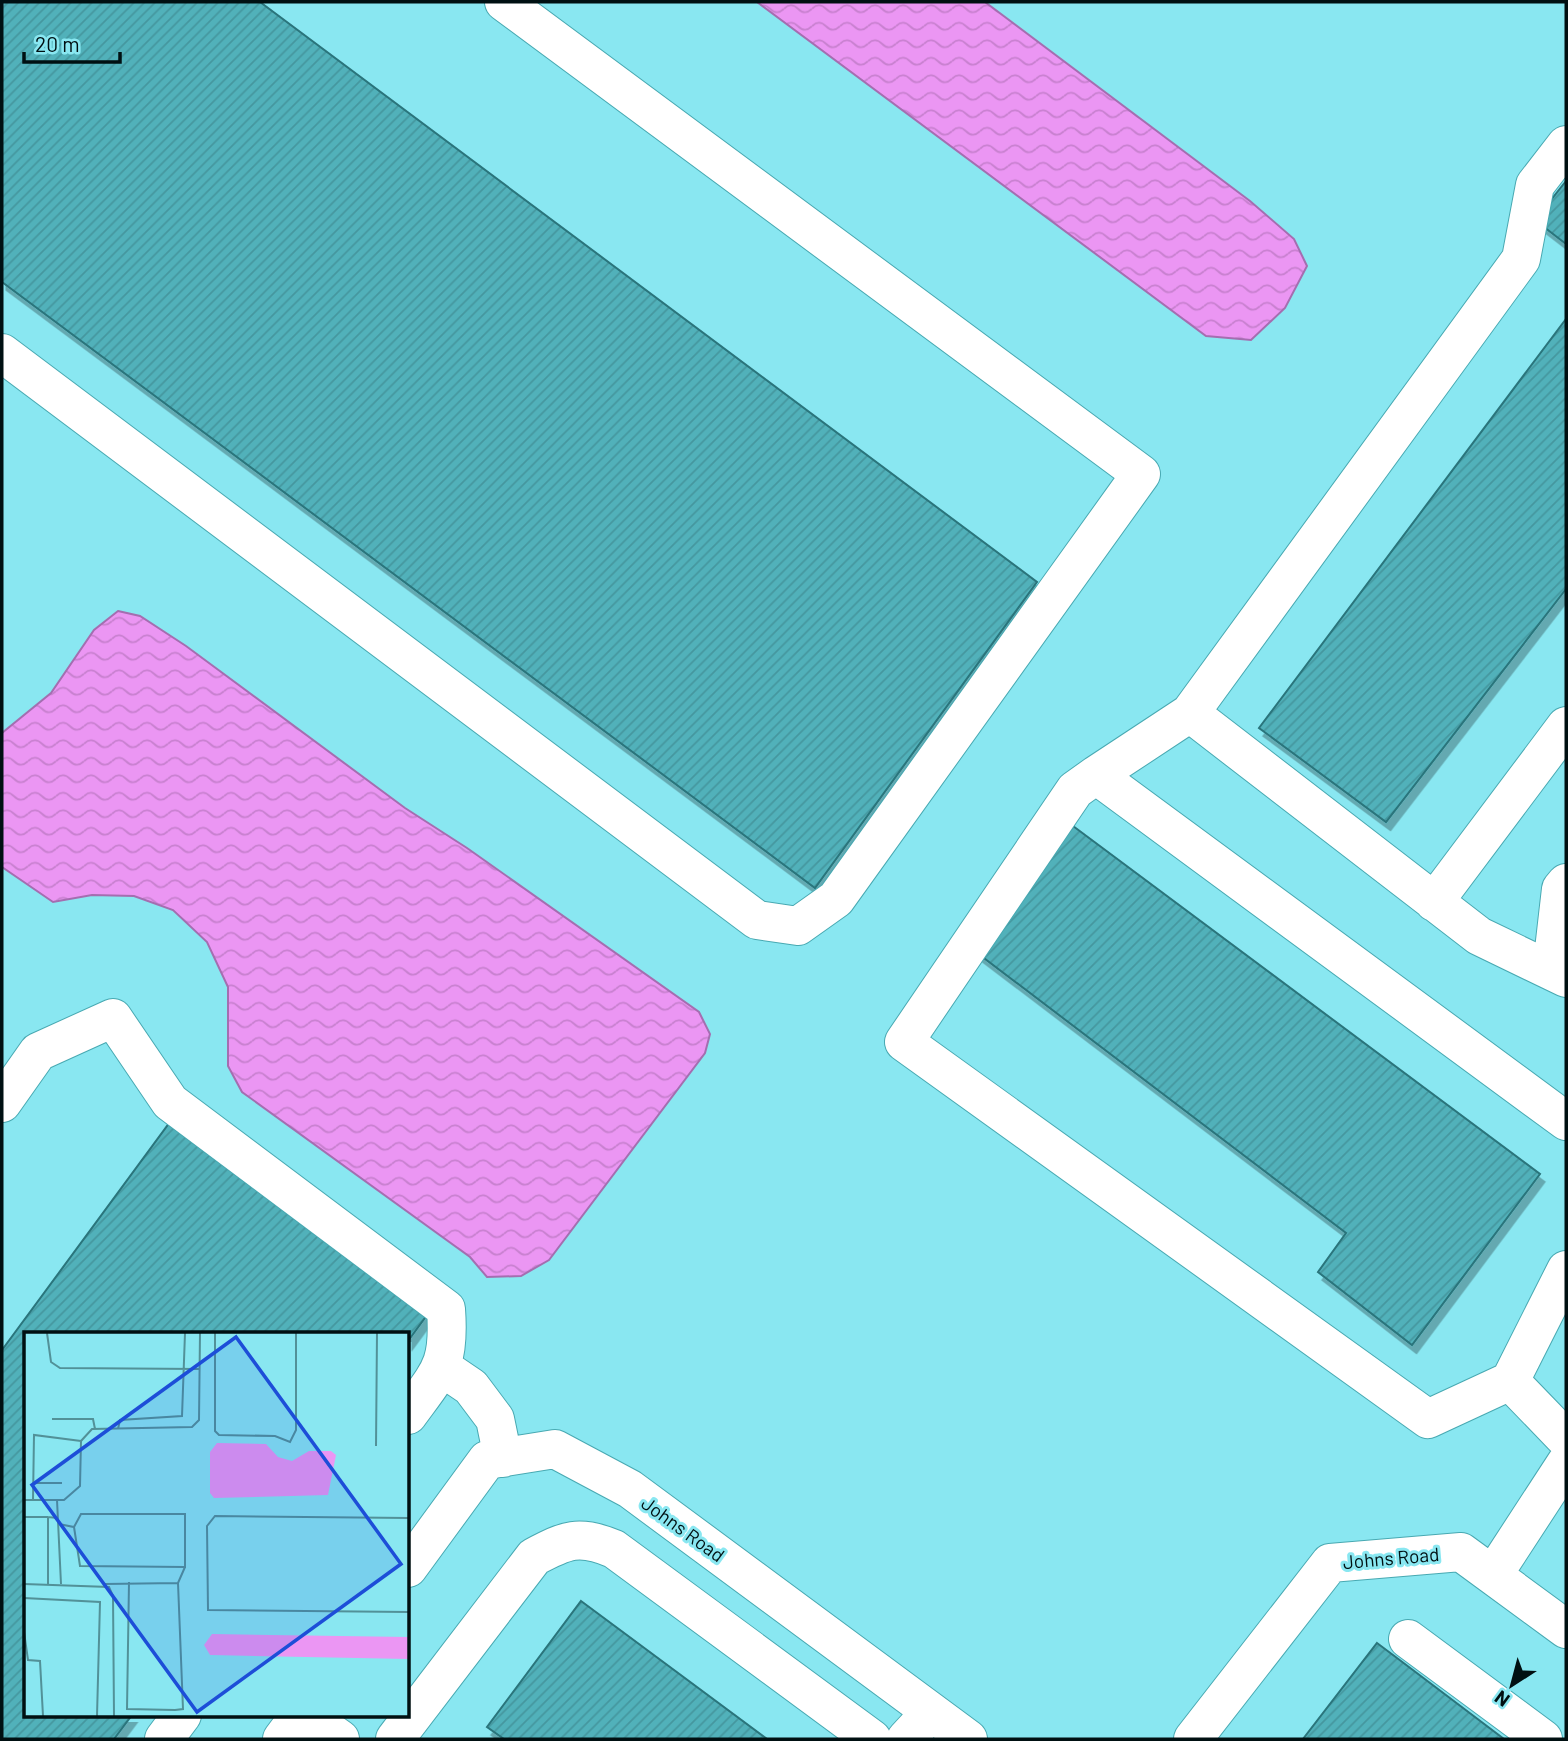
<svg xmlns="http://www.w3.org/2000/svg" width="1568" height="1741" font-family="Barlow,sans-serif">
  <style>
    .water { fill: url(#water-waves); stroke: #a46eb0; stroke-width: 2 }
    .building { fill: url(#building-hatch); stroke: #2a747b; stroke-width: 2; filter: url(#shadow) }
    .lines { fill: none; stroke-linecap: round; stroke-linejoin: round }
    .minor-casing { stroke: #48a9b2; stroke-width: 40 }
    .minor { stroke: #fff; stroke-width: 38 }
    .labels { text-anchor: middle; stroke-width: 6; stroke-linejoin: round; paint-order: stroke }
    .street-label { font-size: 19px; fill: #001012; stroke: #89e7f1 }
    .inset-road { fill: none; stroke: #529198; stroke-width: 2 }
    .view { fill: #1d4ed8; fill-opacity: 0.15; stroke: #1d4ed8; stroke-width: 3.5 }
    .inset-edge { fill: none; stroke: #001012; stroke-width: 3.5 }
  </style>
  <defs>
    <pattern id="water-waves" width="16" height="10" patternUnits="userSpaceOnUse" patternTransform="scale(1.75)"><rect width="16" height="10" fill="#eb96f3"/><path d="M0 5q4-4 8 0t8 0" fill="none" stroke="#c880cf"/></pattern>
    <pattern id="building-hatch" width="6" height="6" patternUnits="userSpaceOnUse" patternTransform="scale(1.75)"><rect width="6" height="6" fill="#51b1ba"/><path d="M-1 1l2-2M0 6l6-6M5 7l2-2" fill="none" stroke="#45979f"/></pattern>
    <filter id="shadow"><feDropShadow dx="4.5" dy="8" stdDeviation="0" flood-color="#0004"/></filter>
  </defs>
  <rect width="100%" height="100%" fill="#89e7f1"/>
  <path class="water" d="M757 2H985L1250 201 1294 239 1307 266 1285 308 1251 340 1206 336Z
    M118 611 140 616 186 646 405 808 467 848 699 1012 710 1034 705 1053 549 1260 521 1276 487 1277 470 1257 242 1092 228 1066V987L207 942 173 910 134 896 92 895 53 902 2 867V733L51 693 94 630Z"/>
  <path class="building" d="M2 2H260L1037 582 815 888 2 282Z
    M1566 181V244L1535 220Z
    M1566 319V589L1386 822 1259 728Z
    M1073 826 1540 1174 1412 1345 1318 1272 1346 1233 976 952Z
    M170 1122 430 1311 408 1341V1333H26V1715H132L114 1739H2V1350Z
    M581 1601 767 1739H504L487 1727Z
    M1377 1643 1397 1658 1504 1739H1303Z"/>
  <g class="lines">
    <g class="minor-casing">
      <path id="minor" d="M2 353 757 920 798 926 836 899 1141 474 504 2
        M1190 713 1521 259 1535 185 1566 145
        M1096 775 1190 713 1479 936 1566 978
        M1566 883 1561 889 1554 950 1566 970
        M1434 902 1566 726
        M2 1103 38 1052 113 1018 170 1102 446 1309C450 1365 440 1371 408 1415
        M1566 1121 1096 775 1075 790 904 1042 1428 1419 1510 1381 1566 1270
        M443 1368 471 1387 495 1419 503 1458
        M1510 1381 1566 1439
        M408 1568 487 1460 555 1449 630 1489 968 1739
        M1493 1575 1566 1463
        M1408 1639 1543 1739
        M306 1715 340 1739
        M164 1739 182 1715
        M282 1739 300 1715
        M395 1739 534 1557C566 1540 579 1534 614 1549L872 1739
        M906 1739 931 1712
        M1193 1739 1330 1563 1461 1552 1566 1629"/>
    </g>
    <use href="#minor" class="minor"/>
  </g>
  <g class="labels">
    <g class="street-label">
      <text transform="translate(683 1529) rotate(36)" y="7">Johns Road</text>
      <text transform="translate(1391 1558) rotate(-5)" y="7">Johns Road</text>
    </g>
  </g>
  <g transform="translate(24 1332)">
    <rect width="385" height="385" fill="#89e7f1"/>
    <path d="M193 111 242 112 254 125 268 129 285 119H307L312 123 304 163 190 166 186 161V120ZM188 302 385 305V327L186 323 180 313Z" fill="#eb96f3"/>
    <path class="inset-road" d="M23 1 27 30 36 36 176 37M191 1V99L195 103 251 104 266 110 272 98V1M28 87H69L71 97M94 97 96 88 158 84 161 1M352 114 353 1M9 151H38M0 168H40L56 154 57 109 68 97 168 95 175 88 176 1M9 168 10 103 57 109M33 168 37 252M0 185H24M385 186 191 184 183 194 184 278 385 280M35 192 50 195 57 182H161V235L56 234 50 195M105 250 103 377 151 378 159 377 154 251M0 252 85 255 89 264 90 384M24 252V185L34 186M81 252 154 251 161 235M0 266 76 270 73 384M0 300 4 328 16 329 19 384"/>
    <path class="view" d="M212 5 377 232 173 380 8 153Z"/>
    <rect width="385" height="385" class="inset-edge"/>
  </g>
  <rect width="1568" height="1741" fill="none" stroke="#001012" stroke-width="7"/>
  <g transform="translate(1512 1685) rotate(216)" stroke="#89e7f1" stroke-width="5" paint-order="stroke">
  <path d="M0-5L12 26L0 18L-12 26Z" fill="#001012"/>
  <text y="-10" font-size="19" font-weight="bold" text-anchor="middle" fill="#001012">N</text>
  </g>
  <path d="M24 52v10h96v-10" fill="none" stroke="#001012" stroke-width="3.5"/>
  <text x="35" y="52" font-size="21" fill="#001012" stroke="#89e7f1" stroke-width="5" paint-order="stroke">20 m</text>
</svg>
